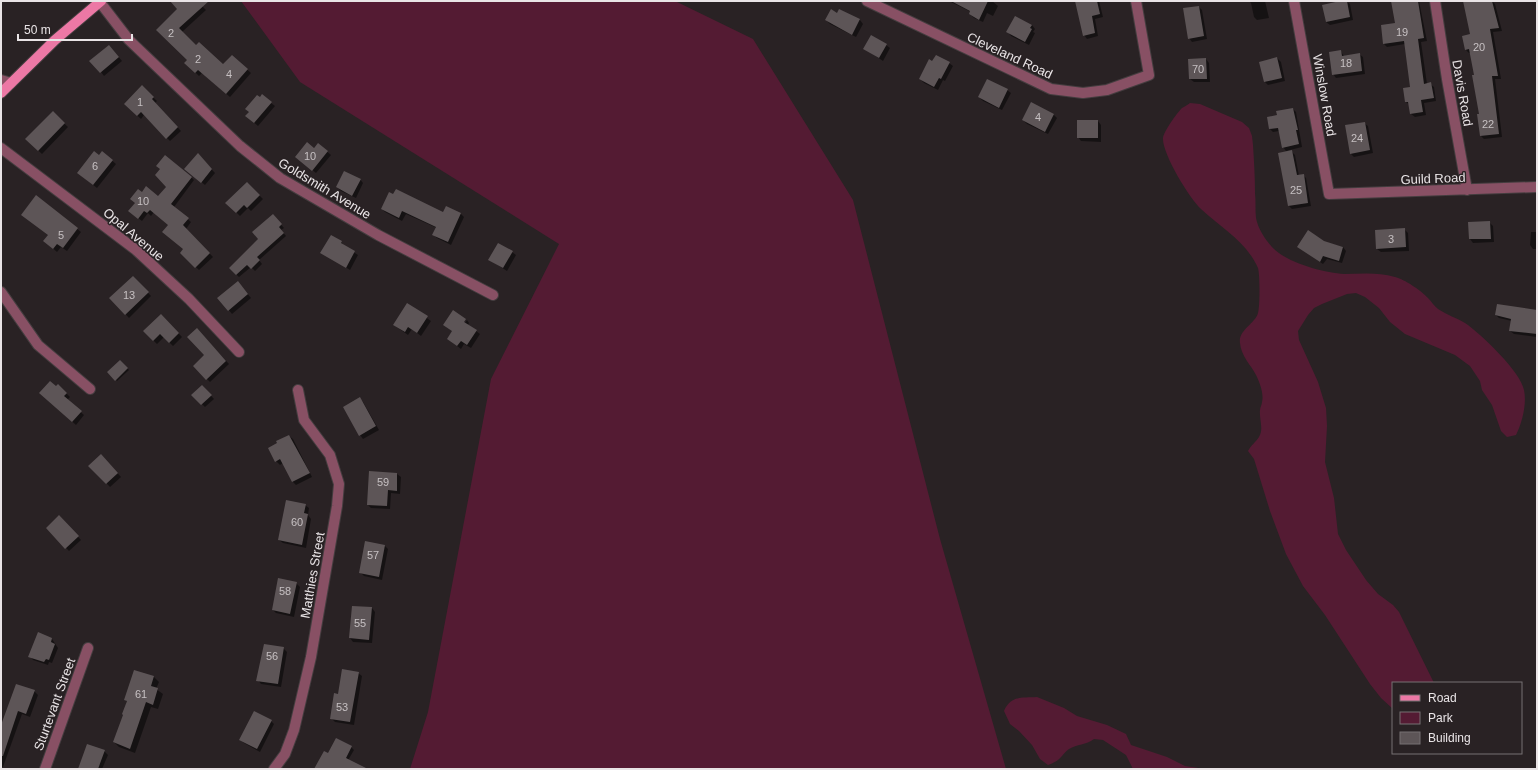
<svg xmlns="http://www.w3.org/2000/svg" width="1538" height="770" font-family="Helvetica,sans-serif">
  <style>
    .green { fill: #541b33 }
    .shadow { fill: #0007 }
    .building { fill: #5d5557 }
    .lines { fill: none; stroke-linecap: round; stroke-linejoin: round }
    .street-casing { stroke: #443d3f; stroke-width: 12 }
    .primary-casing { stroke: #443d3f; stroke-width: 12 }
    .street { stroke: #885064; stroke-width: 10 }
    .primary { stroke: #ec78a5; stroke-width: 10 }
    .labels { text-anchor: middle; stroke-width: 3; stroke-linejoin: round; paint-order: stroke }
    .number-label { font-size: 11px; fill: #c6c0c2 }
    .street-label { font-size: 13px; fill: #e9e4e6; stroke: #292224 }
  </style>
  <rect width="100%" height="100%" fill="#292224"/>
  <path class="green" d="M241 1H675L753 39 853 200 940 539 1006 769H410L428 712 491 379 559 244 300 82Z
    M1190 103 1200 104 1242 122 1249 128 1252 136 1253 145C1254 161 1255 177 1255 193 1256 201 1255 210 1256 218 1258 229 1266 241 1274 249 1288 263 1325 273 1344 274 1361 274 1378 272 1395 277 1404 279 1422 291 1428 298 1432 302 1434 306 1438 309 1447 315 1457 318 1465 323 1481 334 1521 372 1524 390 1527 404 1522 423 1516 435L1507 437 1501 431 1492 405 1482 390 1480 381 1470 366 1455 355 1405 334 1390 322 1379 308 1365 297 1356 293 1347 294 1322 304 1314 308 1308 315 1298 331 1299 340 1318 382 1326 408 1327 426 1325 462 1334 498 1338 534 1346 550 1366 580 1378 594 1393 605 1399 612 1434 683H1393V709L1381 698 1370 684 1325 615 1303 586 1286 554 1270 511 1254 459 1248 451C1251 445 1256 442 1259 437 1264 429 1259 419 1260 410 1260 407 1262 405 1262 402 1264 394 1260 383 1256 375 1251 365 1241 356 1240 343 1238 330 1255 324 1258 313 1260 306 1260 275 1258 268 1246 241 1221 228 1201 209 1190 199 1162 154 1163 138 1164 131 1177 113 1182 108 1185 106 1188 105 1190 103Z
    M1037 697 1064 708 1077 716 1107 725 1126 734 1131 745 1167 757 1185 766 1205 769H1133L1126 755 1103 740 1094 739C1086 745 1077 744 1069 749 1060 756 1062 760 1048 765L1040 759 1032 745 1019 731 1010 724 1004 711C1011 695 1023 698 1037 697Z"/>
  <path class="shadow" d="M172 1H197L206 10 182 32 196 46 223 66 232 56 251 73 230 97 202 73 199 76 189 66 188 60 158 30 179 9Z
    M949 1H992L998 6 993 16 987 13 983 22 974 18 970 14 971 12Z
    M1076 1H1099L1103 17 1095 19 1098 36 1087 39 1084 35Z
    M1249 1H1265L1269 18 1257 20 1254 17 1251 3Z
    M1345 1 1350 4 1353 20 1330 25 1326 22Z
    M1392 1H1419L1427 41 1421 42 1427 84H1430L1434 87 1436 101 1424 103 1426 115 1415 117 1411 114 1410 105 1406 102 1411 87 1405 44 1387 47 1384 44 1396 24Z
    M1464 1H1492L1495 4 1502 31 1493 32 1501 79H1495L1502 137 1484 139 1481 136 1480 115 1475 76 1471 53H1469L1466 50 1472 35Z
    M1199 7 1202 10 1207 39 1192 42 1189 38Z
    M839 10 860 20 863 24 856 37 830 24 826 20 838 14Z
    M1032 25 1035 29 1033 32 1035 33 1029 45 1011 36 1008 32Z
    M886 45 890 48 883 61 864 48Z
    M112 49 122 61 104 76 101 72Z
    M1341 52 1344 56 1359 54 1363 57 1365 74 1336 78 1333 74Z
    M1277 58 1281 62 1285 81 1268 85 1265 82Z
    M1206 59 1209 63 1210 82H1194L1190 79Z
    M933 62 949 63 953 66 945 81 943 80 938 90 924 83 920 79Z
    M142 87 157 101 155 103 181 131 170 141 144 115 141 119 125 104Z
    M1007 90 1011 93 1002 110 983 101 979 97Z
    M271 103 275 106 258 126 250 119Z
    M1293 109 1296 112 1302 147 1286 151 1283 147 1279 131 1273 132 1270 129 1278 116Z
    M53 113 68 127 42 154 26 139Z
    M1053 114 1057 118 1048 134 1027 124 1023 120Z
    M1098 121 1101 125V142L1081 141 1078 137Z
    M1364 123 1368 126 1373 153 1354 157 1351 154Z
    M318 144 331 155 316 173 300 160Z
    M102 152 116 164 97 188 82 176Z
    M1292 152 1295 155 1299 176 1303 175 1306 178 1311 206 1292 209 1289 206 1279 154Z
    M198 155 215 173 205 185 189 172Z
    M191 177 194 180 174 207 191 222 186 229 213 257 199 270 181 253 184 250 169 225 154 212 151 216 148 213 142 221 133 214 142 193 158 197Z
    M360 179 363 183 356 198 341 191 337 187Z
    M247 183 263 199 251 211 248 208 240 216 227 203Z
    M36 196 81 232 67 251 61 247 57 252 48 244 49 235Z
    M394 196 444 213 447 207 461 214 464 217 451 245 437 238 434 235 437 228 406 214 402 221 385 212 382 209Z
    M275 218 284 228 281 230 286 236 259 260 262 264 255 271 251 267 239 277 230 268 260 239Z
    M1469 223H1490L1493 226 1494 242 1473 243 1470 239Z
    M1404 229 1408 233 1409 251 1381 252 1377 249Z
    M1531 232H1537V249H1533L1530 245Z
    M341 242 344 246 358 255 350 270 322 252Z
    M1324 242 1343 247 1346 251 1342 263 1327 259 1323 264 1298 247Z
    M512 252 516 255 507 271 490 260Z
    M133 277 151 296 129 318 111 298Z
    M241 286 251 298 232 314 219 298Z
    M407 304 431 321 421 336 412 329 408 335 394 325Z
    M1537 311V337L1514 334 1510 331 1512 321 1499 318 1496 315Z
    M161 315 182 337 173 346 164 337 157 344 144 331Z
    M467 320 469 323 468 325 480 334 471 348 464 344 461 349 452 342Z
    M197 330 229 364 210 382 194 366 205 355Z
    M120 361 129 370 117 381 109 372Z
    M58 385 70 397 67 400 84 415 76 425 44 396Z
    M202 386 214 399 205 407 193 395Z
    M360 399 363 402 379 430 363 439 360 435Z
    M289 436 293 439 312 477 296 485 293 482 283 463 280 465 276 461 270 449Z
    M101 455 121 477 110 487 90 466Z
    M370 472 397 474 401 477 400 494 391 493 390 509 371 508 368 505Z
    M305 505 309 508 308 515 311 519 306 548 283 543 279 540Z
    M59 516 81 540 69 551 47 528Z
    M385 546 388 549 382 580 364 576 360 572Z
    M296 583 300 587 294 617 276 613 273 610Z
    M353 607 372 608 375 612 372 643 353 642 350 638Z
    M52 639 58 648 52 663 49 662 48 665 33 660 30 656Z
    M283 648 287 652 281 687 261 684 258 680Z
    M135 671 154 677 159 682 156 689 163 694 158 709 151 707 135 753 119 747 114 742 124 715 127 701 125 699Z
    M358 673 362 676 354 725 335 722 331 718 339 695Z
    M34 691 38 695 30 717 22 714 3 767H1V728Z
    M271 721 274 724 260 752 244 743 240 740Z
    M351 747 354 750 343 769H315L328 754Z
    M104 751 108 755 102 769H79Z"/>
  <path class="building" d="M170 1H209L179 28 196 45 199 42 223 64 232 55 248 69 226 94 198 70 195 73 184 63 187 60 156 30 177 9Z
    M951 1H988L979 20 969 14 970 11Z
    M1075 1H1097L1100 14 1092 16 1095 33 1083 36Z
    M1340 1H1347L1350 17 1326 22 1322 5Z
    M1391 1H1418L1424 38 1418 39 1424 84 1431 82 1434 98 1421 100 1423 112 1410 114 1408 102H1405L1403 88 1410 87 1404 41 1383 44 1381 25 1395 23Z
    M1463 1H1492L1499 28 1490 29 1498 76H1492L1499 134 1480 136 1477 114H1479L1472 75H1474L1469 49 1465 50 1462 36 1470 34Z
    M1199 6 1204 36 1188 39 1183 8Z
    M831 9 837 13 839 9 860 19 852 35 825 20Z
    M1015 16 1032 25 1030 28 1032 29 1025 42 1006 32Z
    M871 35 887 44 879 58 863 49Z
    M109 45 119 57 100 73 89 61Z
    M1341 50 1342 56 1360 53 1362 71 1332 75 1329 52Z
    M936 55 950 62 941 79 939 78 934 87 919 79 929 59 932 61Z
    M1277 57 1282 78 1264 82 1259 62Z
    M1206 58 1207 79H1189L1188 59Z
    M987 79 1008 89 999 108 978 97Z
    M142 85 154 97 152 99 178 127 166 139 141 112 137 116 124 104Z
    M262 94 272 102 254 123 245 116 249 112 245 109 257 95 260 97Z
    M1031 102 1054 114 1045 132 1022 120Z
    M1293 108 1298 130H1296L1299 144 1282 148 1278 128 1269 129 1267 117 1277 115 1276 111Z
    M53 111 65 123 38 151 25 139Z
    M1077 120H1098V138H1077Z
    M1365 122 1370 150 1350 154 1345 125Z
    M307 142 314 148 318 143 328 151 312 171 295 157Z
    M1292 150 1297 175 1304 174 1308 203 1288 206 1278 153Z
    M94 151 99 155 102 151 113 160 93 185 77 173Z
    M198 153 212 169 201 183 184 169Z
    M165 155 192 177 171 204 189 218 183 225 210 253 195 268 180 253 183 249 162 232 168 225 150 210 147 213 144 211 138 219 128 211 135 203 130 199 138 189 142 192 146 186 158 196 166 187 155 175 160 169 156 166Z
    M344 171 361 179 352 196 336 187Z
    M247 182 260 195 247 208 244 205 236 213 225 203Z
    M396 189 443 212 446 206 461 213 448 242 432 235 436 227 402 211 399 218 381 209 389 192 393 194Z
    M36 195 78 228 63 248 57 244 53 249 43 241 48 235 21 215Z
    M273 214 282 224 279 227 284 233 257 257 260 260 251 269 247 265 236 275 229 268 258 239 252 232Z
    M1490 221 1491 239H1469L1468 222Z
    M1405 228 1406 247 1376 249 1375 230Z
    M1308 230 1324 241 1343 247 1339 261 1323 256 1320 262 1297 247Z
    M331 235 342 241 341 243 355 251 346 268 320 253Z
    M498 243 513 251 503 268 488 260Z
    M133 276 149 292 125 315 109 298Z
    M238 281 248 294 228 311 217 298Z
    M407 303 428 316 417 333 408 327 405 332 393 325Z
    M1497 304 1537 310V334L1509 331 1511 319 1495 315Z
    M453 310 466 319 464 322 477 330 467 345 461 341 457 346 447 339 452 331 443 325Z
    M161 314 179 333 169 343 160 334 153 341 143 331Z
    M197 328 226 361 206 380 193 366 204 355 187 337Z
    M120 360 128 368 115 381 107 372Z
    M50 381 56 386 58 384 67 393 64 396 82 411 72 422 39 393Z
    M202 385 212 395 201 405 191 395Z
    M360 397 376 426 359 436 343 407Z
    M289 435 310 473 292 482 280 459 275 462 268 448 277 443 276 441Z
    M101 454 118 473 106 484 88 466Z
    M369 471 397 473V491L388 490 387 506 367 505Z
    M286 500 306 504 304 513 308 514 302 545 278 540Z
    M59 515 79 536 65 549 46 528Z
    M365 541 385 545 379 577 359 573Z
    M278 578 297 582 290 614 272 610Z
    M352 606 372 607 369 640 349 638Z
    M38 632 52 638 51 642 55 644 49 660 46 659 44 662 28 657Z
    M264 644 284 647 278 684 256 681Z
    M342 669 359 672 350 722 330 719 334 693 338 694Z
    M134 670 154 676 151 686 158 688 153 705 146 702 130 749 113 742 123 715 122 714 127 701 124 700Z
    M16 684 35 690 26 714 18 711 3 756H1V725Z
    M254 711 272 720 257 749 239 740Z
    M336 738 352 746 346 758 368 769H314L324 751 328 753Z
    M87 744 105 750 98 769H78Z"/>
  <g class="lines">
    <g class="street-casing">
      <path id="street" d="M99 1 129 40 240 146 280 178 378 235 493 295
        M867 1 1051 89 1083 93 1107 90 1149 75 1136 1
        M1294 1 1329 194 1537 187
        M1435 1 1447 79 1467 190
        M1 80 11 83
        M1 148 136 250 189 299 239 352
        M1 292 38 345 90 389
        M45 769 88 648
        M274 769 285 754 294 730 311 657 337 506 339 484 330 455 304 420 298 390"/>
    </g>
    <g class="primary-casing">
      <path id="primary" d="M1 93 55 40 101 1"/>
    </g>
    <use href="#street" class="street"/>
    <use href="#primary" class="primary"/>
  </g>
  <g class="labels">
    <g class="number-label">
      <text x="1402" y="36">19</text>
      <text x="171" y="37">2</text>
      <text x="1479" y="51">20</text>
      <text x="198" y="63">2</text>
      <text x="1346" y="67">18</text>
      <text x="1198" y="73">70</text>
      <text x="229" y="78">4</text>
      <text x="140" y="106">1</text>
      <text x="1038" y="121">4</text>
      <text x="1488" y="128">22</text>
      <text x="1357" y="142">24</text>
      <text x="310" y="160">10</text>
      <text x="95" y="170">6</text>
      <text x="1296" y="194">25</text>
      <text x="143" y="205">10</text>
      <text x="61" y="239">5</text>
      <text x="1391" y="243">3</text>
      <text x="129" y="299">13</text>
      <text x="383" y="486">59</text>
      <text x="297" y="526">60</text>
      <text x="373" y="559">57</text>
      <text x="285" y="595">58</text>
      <text x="360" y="627">55</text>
      <text x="272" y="660">56</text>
      <text x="141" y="698">61</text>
      <text x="342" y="711">53</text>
    </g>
    <g class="street-label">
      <text transform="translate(1010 55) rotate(25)" y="5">Cleveland Road</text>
      <text transform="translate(1463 93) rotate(80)" y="5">Davis Road</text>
      <text transform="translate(1325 95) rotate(80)" y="5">Winslow Road</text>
      <text transform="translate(1433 178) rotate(-2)" y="5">Guild Road</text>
      <text transform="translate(325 188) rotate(31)" y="5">Goldsmith Avenue</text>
      <text transform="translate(134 234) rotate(40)" y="5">Opal Avenue</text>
      <text transform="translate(312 575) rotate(-80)" y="5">Matthies Street</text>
      <text transform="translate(54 704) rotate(-70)" y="5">Sturtevant Street</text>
    </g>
  </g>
  <rect width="1538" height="770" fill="none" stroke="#e9e4e6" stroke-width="4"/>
  <rect x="1392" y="682" width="130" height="72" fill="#292224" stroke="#767072"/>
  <rect x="1400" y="695" width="20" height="6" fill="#ec78a5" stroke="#767072"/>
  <text x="1428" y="702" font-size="12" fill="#e9e4e6">Road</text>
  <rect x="1400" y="712" width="20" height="12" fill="#541b33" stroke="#767072"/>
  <text x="1428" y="722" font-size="12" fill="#e9e4e6">Park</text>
  <rect x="1400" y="732" width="20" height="12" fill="#5d5557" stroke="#767072"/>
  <text x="1428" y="742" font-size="12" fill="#e9e4e6">Building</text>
  <path d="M18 34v6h114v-6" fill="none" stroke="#e9e4e6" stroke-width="2"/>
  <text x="24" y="34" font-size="12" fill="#e9e4e6" stroke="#292224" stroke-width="3" paint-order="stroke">50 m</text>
</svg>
